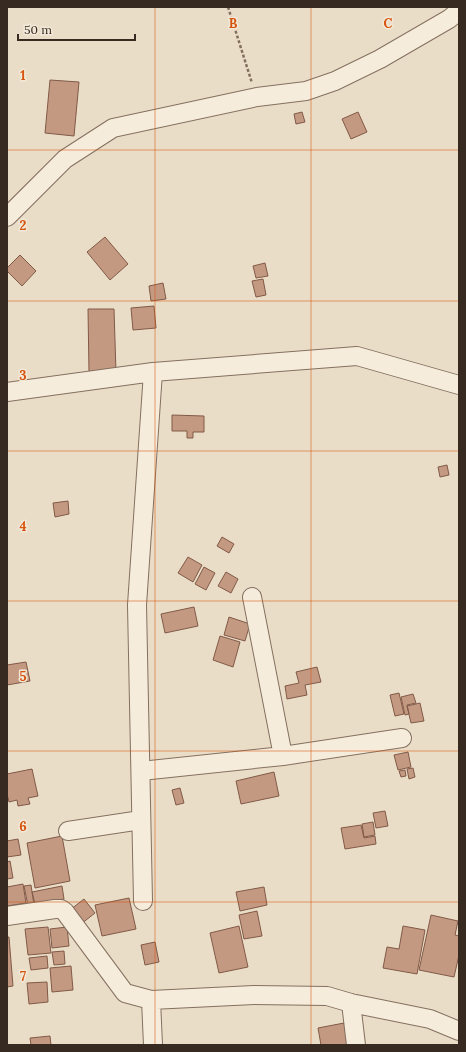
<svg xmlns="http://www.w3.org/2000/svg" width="466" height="1052" font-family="Lora,serif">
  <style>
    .building { fill: #c49982; stroke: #815a47 }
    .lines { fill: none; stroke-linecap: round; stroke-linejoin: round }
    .minor-casing { stroke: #84705f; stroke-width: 20 }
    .path { stroke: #84705f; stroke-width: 2.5; stroke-dasharray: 3 2; stroke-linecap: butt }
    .minor { stroke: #f6ecdb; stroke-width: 18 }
    .grid { fill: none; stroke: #d6540e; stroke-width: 1; stroke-opacity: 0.55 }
    .grid-label { font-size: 13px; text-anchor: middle; font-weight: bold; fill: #d6540e; stroke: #f2e8d7; stroke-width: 3; stroke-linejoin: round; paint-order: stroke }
  </style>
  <rect width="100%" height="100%" fill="#eaddc8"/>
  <path class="building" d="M50 80 79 82 74 136 45 133Z
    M302 112 305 122 296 124 294 114Z
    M358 112 367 132 351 139 342 119Z
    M105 237 128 264 110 280 87 252Z
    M20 255 36 271 22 286 7 271V268Z
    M265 263 268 276 256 278 253 266Z
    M263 279 266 295 256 297 252 281Z
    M163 283 166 299 151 301 149 286Z
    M154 306 156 328 133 330 131 308Z
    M88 309H114L116 373H89Z
    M172 415 204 416V432H193V438H187V431H172Z
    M447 465 449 475 440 477 438 467Z
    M68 501 69 514 55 517 53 503Z
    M222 537 234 544 229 553 217 546Z
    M188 557 202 565 193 582 178 573Z
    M204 567 215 573 206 590 195 584Z
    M226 572 238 579 231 593 218 586Z
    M194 607 198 626 165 633 161 614Z
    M229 617 250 624 245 641 224 635Z
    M220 636 240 642 233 667 213 660Z
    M26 662 30 681 7 685V665Z
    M317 667 321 682 305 685 307 695 287 699 285 686 299 683 296 672Z
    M399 693 404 714 395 716 390 695Z
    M413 694 416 703 407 705 409 714 405 715 401 697Z
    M420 703 424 721 411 723 407 706Z
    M408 752 411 767 398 770 394 755Z
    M413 768 415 777 409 779 407 769Z
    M32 769 38 796 28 798 30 804 18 806 17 800 9 802 7 794V774Z
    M405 770 406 776 401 777 399 771Z
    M274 772 279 796 241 804 236 781Z
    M180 788 184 803 176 805 172 790Z
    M385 811 388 826 376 828 373 813Z
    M373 822 375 835 364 837 362 824Z
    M361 825 364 838 375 836 376 844 345 849 341 828Z
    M62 836 70 881 35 888 27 843Z
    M18 839 21 855 7 857V841Z
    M10 861 13 878 7 879V862Z
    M23 884 26 903 7 906V887Z
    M31 885 34 905 28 906 24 886Z
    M62 886 64 899 35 904 32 892Z
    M264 887 267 905 240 911 236 892Z
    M129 898 136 929 102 936 95 905Z
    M84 899 95 913 81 924 70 910Z
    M257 911 262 936 244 939 239 915Z
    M431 915 458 921 455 935 459 936V955L454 977 419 970Z
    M239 926 248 967 219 973 210 933Z
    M403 926 425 930 417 974 383 968 387 947 399 949Z
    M48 927 51 953 28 955 25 929Z
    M67 927 69 946 52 948 50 929Z
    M7 937H9L13 986 7 987Z
    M155 942 159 962 145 965 141 945Z
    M64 951 65 964 54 965 52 952Z
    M47 956 48 968 31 970 29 958Z
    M71 966 73 990 52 992 50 968Z
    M47 982 48 1002 29 1004 27 983Z
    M344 1023 348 1045H321L318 1028Z
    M50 1036 51 1045H31L30 1038Z"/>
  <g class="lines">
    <g class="minor-casing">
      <path id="minor" d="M7 217 65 159 113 128 257 97 306 91 335 81 380 59 449 19 459 11
        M7 392 153 372 357 356 459 385
        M252 597 283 756
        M141 771 283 756 402 738
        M68 831 141 820
        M143 901 137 605 153 372
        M7 916 55 909H61L65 912 125 993 151 1000 254 995 327 996 351 1003 430 1019 459 1031
        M151 1000 153 1045
        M351 1003 356 1045"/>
    </g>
    <path class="path" d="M228 7 252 83"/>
    <use href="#minor" class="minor"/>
  </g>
  <path class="grid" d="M155 7V1045M311 7V1045M7 150H459M7 301H459M7 451H459M7 601H459M7 751H459M7 902H459"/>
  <g class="grid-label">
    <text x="233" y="28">B</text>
    <text x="388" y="28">C</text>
    <text x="23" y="80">1</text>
    <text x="23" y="230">2</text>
    <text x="23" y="380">3</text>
    <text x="23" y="531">4</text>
    <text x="23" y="681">5</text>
    <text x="23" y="831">6</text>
    <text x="23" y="981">7</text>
  </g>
  <rect width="466" height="1052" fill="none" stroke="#362a21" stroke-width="16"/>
  <path d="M18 34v6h117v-6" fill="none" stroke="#362a21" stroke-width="2"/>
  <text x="24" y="34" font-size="12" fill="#362a21" stroke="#f2e8d7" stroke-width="3" paint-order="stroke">50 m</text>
</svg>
